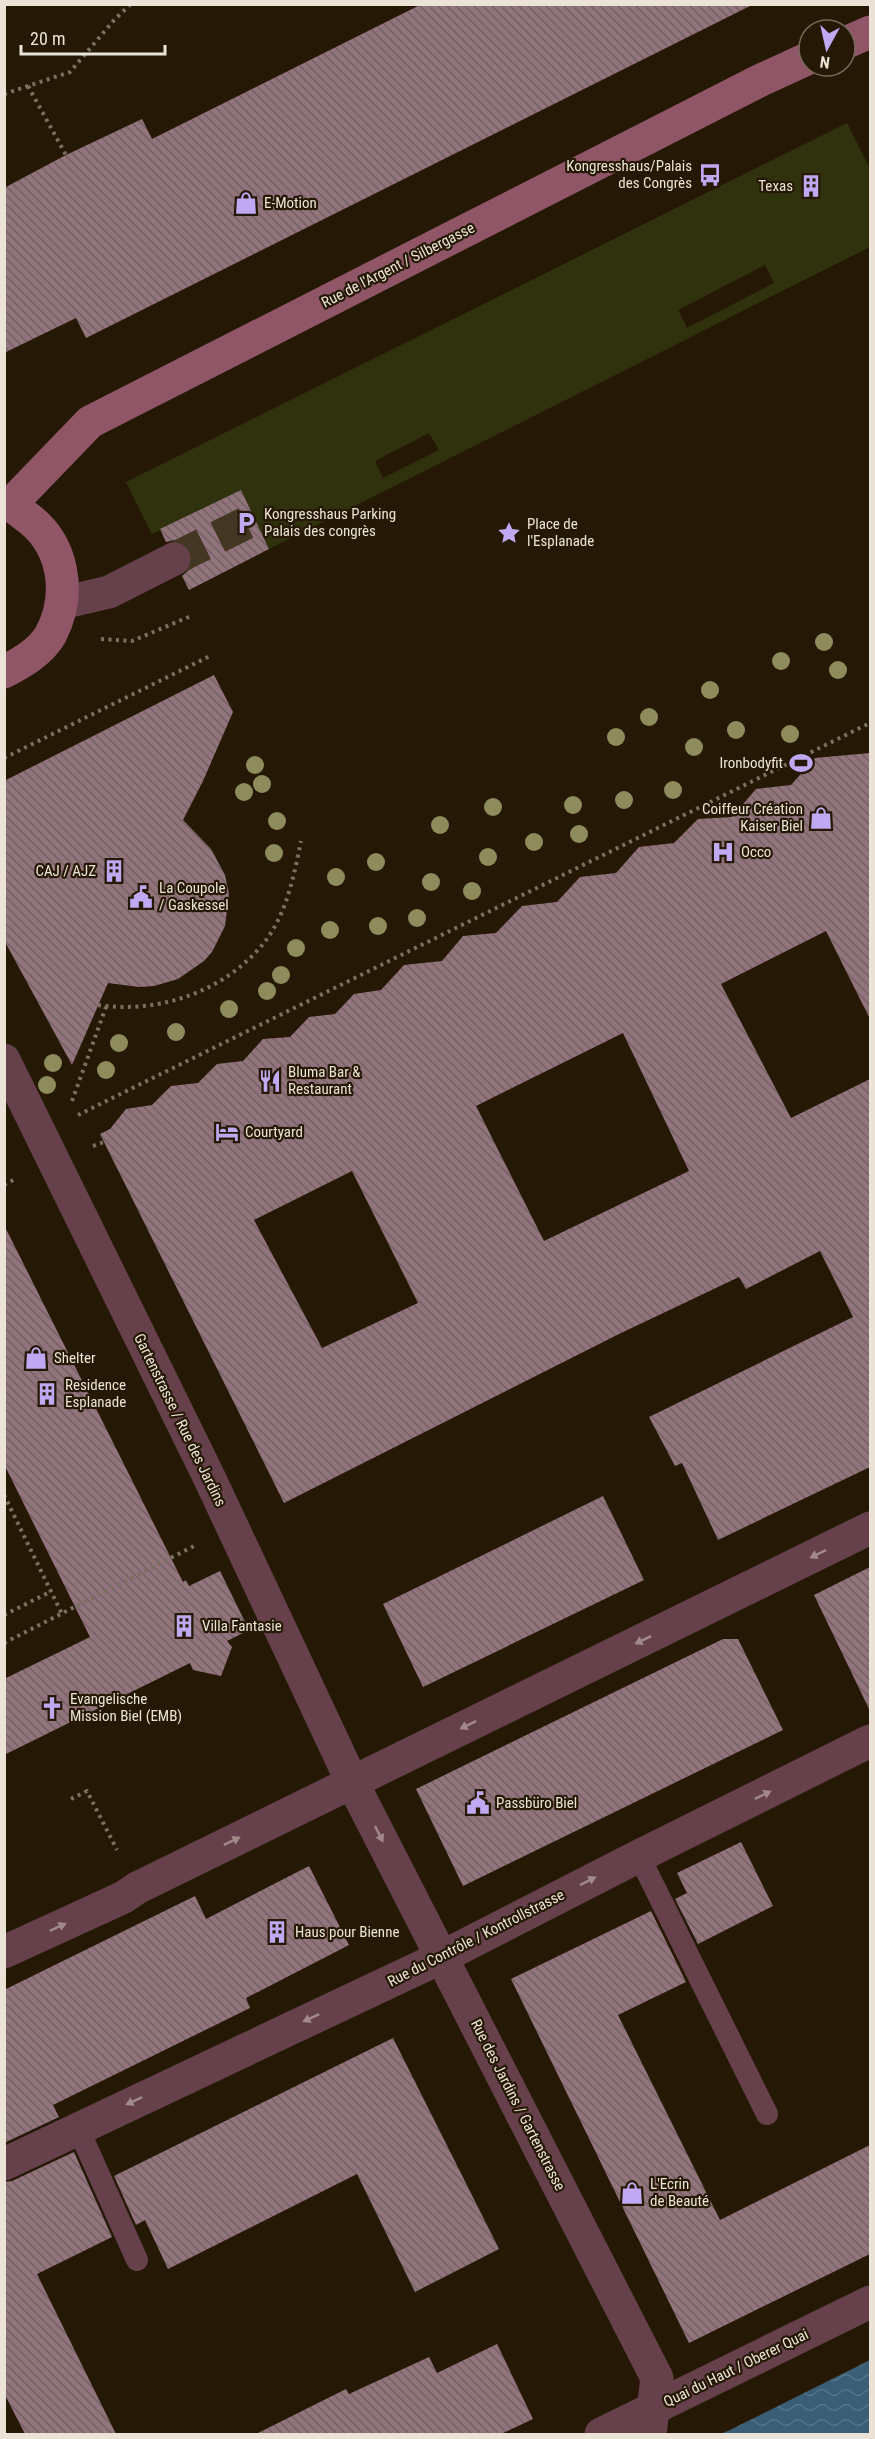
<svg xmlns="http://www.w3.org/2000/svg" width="875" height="2439" font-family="'Roboto Condensed',sans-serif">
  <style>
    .grass { fill: #30320e; fill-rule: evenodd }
    .water { fill: url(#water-waves) }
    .building { fill: url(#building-back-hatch); fill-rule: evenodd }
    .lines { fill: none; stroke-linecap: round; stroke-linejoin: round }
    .minor-tunnel { stroke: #433724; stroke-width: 33; stroke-dasharray: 33 16; stroke-linecap: butt }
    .path { stroke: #7c7161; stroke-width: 4; stroke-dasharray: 3 4.5; stroke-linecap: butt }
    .service { stroke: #66414c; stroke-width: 22 }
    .minor { stroke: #66414c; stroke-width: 33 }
    .secondary { stroke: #905668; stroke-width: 33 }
    .tree { fill: #8e8b5d }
    .oneway { fill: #a28a8b }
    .labels { text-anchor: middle; stroke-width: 4.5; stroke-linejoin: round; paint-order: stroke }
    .poi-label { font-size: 15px; fill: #ece3d7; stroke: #251905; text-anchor: start }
    .street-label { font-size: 15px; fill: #ece3d7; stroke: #251905 }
  </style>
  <defs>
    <pattern id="water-waves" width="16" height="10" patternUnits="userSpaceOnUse" patternTransform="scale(1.5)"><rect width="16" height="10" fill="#3a5e76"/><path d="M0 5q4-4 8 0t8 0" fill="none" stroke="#577589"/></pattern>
    <pattern id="building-back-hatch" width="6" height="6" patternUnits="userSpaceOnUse" patternTransform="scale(1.5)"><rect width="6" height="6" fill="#92747d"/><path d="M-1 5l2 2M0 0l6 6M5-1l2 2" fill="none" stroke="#746165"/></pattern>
  </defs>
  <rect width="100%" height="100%" fill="#251905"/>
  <path class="grass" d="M847 123 870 169V247L269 549 241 490 152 534 126 482ZM765 265 774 283 687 328 678 310ZM429 433 439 450 383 478 375 461Z"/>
  <path class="water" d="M870 2360V2434H720L730 2430Z"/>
  <path class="building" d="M422 4H754L86 338 76 318 4 353V188L66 155 142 119 152 139Z
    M241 490 269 549 189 590 182 576 190 569 193 561 191 551 184 543 174 540 166 542 160 529Z
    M214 675 233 712 203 781 183 820 211 849 225 875 229 894 225 926 212 952 204 961 178 979 154 986 139 987 108 983 72 1065 4 940V781Z
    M870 753V1019L826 931 721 984 791 1118 870 1079V1467L718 1540 682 1463 675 1466 649 1417 853 1317 820 1251 746 1289 739 1277 619 1334 284 1503 100 1134 110 1129 126 1109 152 1105 171 1086 198 1083 217 1064 243 1061 263 1039 290 1037 309 1017 335 1014 354 994 381 990 404 965 442 961 463 936 496 933 522 906 557 902 580 877 616 873 639 847 674 843 698 819 732 817 756 789 791 785 815 758ZM623 1033 689 1171 544 1241 476 1106ZM352 1171 418 1303 322 1348 254 1220Z
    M4 1225 183 1582 186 1580 189 1586 220 1571 249 1630 227 1641 232 1647 221 1676 193 1670 190 1663 4 1755V1679L90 1637 4 1464Z
    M603 1496 644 1580 423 1687 383 1604Z
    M870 1567V1711L814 1595Z
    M723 1639H738L783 1730 463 1886 416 1789Z
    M741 1842 773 1906 698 1944 675 1899 687 1893 677 1873Z
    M309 1866 349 1945 246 1998 250 2008 53 2105 59 2117 4 2143V1990L195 1896 206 1919Z
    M651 1911 686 1982 618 2015 720 2220 870 2145V2254L689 2343 511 1979Z
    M393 2038 499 2249 415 2292 357 2174 168 2269 145 2220 136 2225 114 2176Z
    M74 2152 112 2237 37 2274 116 2434H25L4 2393V2182L12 2181Z
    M497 2344 533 2419 501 2434H256L346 2389 349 2394 429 2357 437 2373Z"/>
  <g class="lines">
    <path class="minor-tunnel" d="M174 559 246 523"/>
    <path class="path" d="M28 86 66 155
      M4 94 70 72 115 19 131 4
      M101 639 132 641 191 616
      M4 758 210 656
      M98 1005C158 1014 224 992 263 944 286 916 294 876 301 841
      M72 1101 106 1007
      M78 1115 870 723
      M93 1146 104 1142
      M4 1185 17 1178
      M4 1495 62 1614
      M4 1615 50 1592
      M4 1643 196 1545
      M71 1799 87 1791 117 1850"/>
    <path class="service" d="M639 1856 767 2114
      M78 2128 137 2260"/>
    <path class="minor" d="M62 603 109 592 174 559
      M4 1060 209 1477 352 1782 657 2378 650 2434
      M4 1952 124 1897 137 1888 870 1528
      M4 2164 442 1957 639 1856 870 1741
      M601 2434 870 2302"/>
    <path class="secondary" d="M845 43 870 32
      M4 503C12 505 18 510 24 515 64 542 72 593 51 634 41 652 21 663 4 672
      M10 505 90 422 761 80 809 58"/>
  </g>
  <g class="tree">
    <circle cx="824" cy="642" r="9"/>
    <circle cx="781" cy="661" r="9"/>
    <circle cx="838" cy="670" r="9"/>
    <circle cx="710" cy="690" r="9"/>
    <circle cx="649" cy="717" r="9"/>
    <circle cx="736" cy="730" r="9"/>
    <circle cx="790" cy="734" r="9"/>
    <circle cx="616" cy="737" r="9"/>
    <circle cx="694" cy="747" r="9"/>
    <circle cx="255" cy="765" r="9"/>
    <circle cx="262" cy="784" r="9"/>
    <circle cx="673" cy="790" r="9"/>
    <circle cx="244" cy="792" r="9"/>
    <circle cx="624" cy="800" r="9"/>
    <circle cx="573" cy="805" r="9"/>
    <circle cx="493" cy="807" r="9"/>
    <circle cx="277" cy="821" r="9"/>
    <circle cx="440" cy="825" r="9"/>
    <circle cx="579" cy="834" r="9"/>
    <circle cx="534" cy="842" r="9"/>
    <circle cx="274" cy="853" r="9"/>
    <circle cx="488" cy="857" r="9"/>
    <circle cx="376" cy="862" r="9"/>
    <circle cx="336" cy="877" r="9"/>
    <circle cx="431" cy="882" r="9"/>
    <circle cx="472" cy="891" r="9"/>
    <circle cx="417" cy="918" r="9"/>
    <circle cx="378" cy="926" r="9"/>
    <circle cx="330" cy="930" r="9"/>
    <circle cx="296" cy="948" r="9"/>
    <circle cx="281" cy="975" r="9"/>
    <circle cx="267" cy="991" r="9"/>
    <circle cx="229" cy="1009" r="9"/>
    <circle cx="176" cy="1032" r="9"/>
    <circle cx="119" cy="1043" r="9"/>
    <circle cx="53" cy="1063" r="9"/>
    <circle cx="106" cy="1070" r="9"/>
    <circle cx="47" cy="1085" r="9"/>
  </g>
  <defs><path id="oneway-solid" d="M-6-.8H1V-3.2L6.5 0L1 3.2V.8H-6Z" transform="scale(1.5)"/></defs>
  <g class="oneway">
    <use href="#oneway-solid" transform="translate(818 1554) rotate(154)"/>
    <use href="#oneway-solid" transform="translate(643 1640) rotate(154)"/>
    <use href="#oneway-solid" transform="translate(468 1725) rotate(154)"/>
    <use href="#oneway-solid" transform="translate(763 1795) rotate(-26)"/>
    <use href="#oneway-solid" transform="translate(379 1834) rotate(63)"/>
    <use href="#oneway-solid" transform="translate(232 1841) rotate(-26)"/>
    <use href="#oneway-solid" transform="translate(588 1881) rotate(-27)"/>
    <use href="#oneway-solid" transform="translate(58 1927) rotate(-25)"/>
    <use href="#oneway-solid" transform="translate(311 2018) rotate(155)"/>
    <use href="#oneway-solid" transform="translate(134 2101) rotate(155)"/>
  </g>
  <defs>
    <g id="bus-bare" transform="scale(1.8)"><path d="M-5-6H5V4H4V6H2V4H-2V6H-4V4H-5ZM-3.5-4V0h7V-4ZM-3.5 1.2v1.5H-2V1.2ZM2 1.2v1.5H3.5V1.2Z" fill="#c0a8f3" stroke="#251905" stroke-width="2.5" paint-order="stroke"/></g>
    <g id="building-bare" transform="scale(1.8)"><path d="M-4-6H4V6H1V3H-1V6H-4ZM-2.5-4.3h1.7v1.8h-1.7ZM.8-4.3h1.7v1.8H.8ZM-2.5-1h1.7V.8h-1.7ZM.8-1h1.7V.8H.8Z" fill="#c0a8f3" stroke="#251905" stroke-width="2.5" paint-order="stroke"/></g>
    <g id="shop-bare" transform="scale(1.8)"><path d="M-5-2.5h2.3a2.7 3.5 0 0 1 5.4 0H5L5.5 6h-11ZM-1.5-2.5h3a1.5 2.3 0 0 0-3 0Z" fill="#c0a8f3" stroke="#251905" stroke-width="2.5" paint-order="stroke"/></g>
    <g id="parking-bare" transform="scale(1.8)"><path d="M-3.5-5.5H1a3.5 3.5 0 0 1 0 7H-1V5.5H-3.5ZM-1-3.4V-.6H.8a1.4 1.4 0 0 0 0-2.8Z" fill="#c0a8f3" stroke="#251905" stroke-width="2.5" paint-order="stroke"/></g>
    <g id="sight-bare" transform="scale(1.8)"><path d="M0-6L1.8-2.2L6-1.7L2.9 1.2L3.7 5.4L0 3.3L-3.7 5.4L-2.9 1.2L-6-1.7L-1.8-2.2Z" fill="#c0a8f3" stroke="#251905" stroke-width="2.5" paint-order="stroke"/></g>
    <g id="stadium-bare" transform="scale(1.8)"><path d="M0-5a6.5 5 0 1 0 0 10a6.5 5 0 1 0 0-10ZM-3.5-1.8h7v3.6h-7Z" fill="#c0a8f3" stroke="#251905" stroke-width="2.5" paint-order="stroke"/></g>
    <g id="hospital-bare" transform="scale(1.8)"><path d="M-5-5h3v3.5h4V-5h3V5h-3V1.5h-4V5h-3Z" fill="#c0a8f3" stroke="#251905" stroke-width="2.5" paint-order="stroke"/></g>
    <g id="civic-bare" transform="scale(1.8)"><path d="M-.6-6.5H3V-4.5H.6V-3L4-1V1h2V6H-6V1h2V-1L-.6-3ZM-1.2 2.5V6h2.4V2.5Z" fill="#c0a8f3" stroke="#251905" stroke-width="2.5" paint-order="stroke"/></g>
    <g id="restaurant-bare" transform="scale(1.8)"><path d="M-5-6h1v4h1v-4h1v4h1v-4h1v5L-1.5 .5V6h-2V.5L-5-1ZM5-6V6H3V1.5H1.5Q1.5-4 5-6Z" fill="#c0a8f3" stroke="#251905" stroke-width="2.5" paint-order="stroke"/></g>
    <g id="hotel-bare" transform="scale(1.8)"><path d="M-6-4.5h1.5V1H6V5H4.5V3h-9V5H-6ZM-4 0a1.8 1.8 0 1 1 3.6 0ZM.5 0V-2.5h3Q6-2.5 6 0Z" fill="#c0a8f3" stroke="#251905" stroke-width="2.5" paint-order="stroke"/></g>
    <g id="church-bare" transform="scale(1.8)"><path d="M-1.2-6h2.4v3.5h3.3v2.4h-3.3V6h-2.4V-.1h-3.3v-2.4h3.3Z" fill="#c0a8f3" stroke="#251905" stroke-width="2.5" paint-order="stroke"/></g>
  </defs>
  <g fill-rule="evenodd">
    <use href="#bus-bare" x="710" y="175"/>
    <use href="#building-bare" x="811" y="186"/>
    <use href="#shop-bare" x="246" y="203"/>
    <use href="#parking-bare" x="246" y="523"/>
    <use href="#sight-bare" x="509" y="533"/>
    <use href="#stadium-bare" x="801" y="763"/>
    <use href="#shop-bare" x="821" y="818"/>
    <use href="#hospital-bare" x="723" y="852"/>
    <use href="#building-bare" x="114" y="871"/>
    <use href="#civic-bare" x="141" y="897"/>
    <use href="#restaurant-bare" x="270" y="1081"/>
    <use href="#hotel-bare" x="227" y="1132"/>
    <use href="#shop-bare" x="36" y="1358"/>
    <use href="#building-bare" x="47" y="1394"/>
    <use href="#building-bare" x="184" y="1626"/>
    <use href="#church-bare" x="52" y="1708"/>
    <use href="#civic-bare" x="478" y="1803"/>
    <use href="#building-bare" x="277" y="1932"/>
    <use href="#shop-bare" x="632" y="2193"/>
  </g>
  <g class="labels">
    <g class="poi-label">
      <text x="692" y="171" text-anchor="end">Kongresshaus/Palais<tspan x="692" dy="17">des Congrès</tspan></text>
      <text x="793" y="191" text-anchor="end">Texas</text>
      <text x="264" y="208">E-Motion</text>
      <text x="264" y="519">Kongresshaus Parking<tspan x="264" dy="17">Palais des congrès</tspan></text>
      <text x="527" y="529">Place de<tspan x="527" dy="17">l'Esplanade</tspan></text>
      <text x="783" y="768" text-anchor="end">Ironbodyfit</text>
      <text x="803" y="814" text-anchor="end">Coiffeur Création<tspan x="803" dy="17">Kaiser Biel</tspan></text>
      <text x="741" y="857">Occo</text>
      <text x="96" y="876" text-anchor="end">CAJ / AJZ</text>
      <text x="159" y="893">La Coupole<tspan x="159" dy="17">/ Gaskessel</tspan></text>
      <text x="288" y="1077">Bluma Bar &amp;<tspan x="288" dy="17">Restaurant</tspan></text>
      <text x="245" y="1137">Courtyard</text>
      <text x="54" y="1363">Shelter</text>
      <text x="65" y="1390">Residence<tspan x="65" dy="17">Esplanade</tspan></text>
      <text x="202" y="1631">Villa Fantasie</text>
      <text x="70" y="1704">Evangelische<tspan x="70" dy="17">Mission Biel (EMB)</tspan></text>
      <text x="496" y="1808">Passbüro Biel</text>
      <text x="295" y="1937">Haus pour Bienne</text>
      <text x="650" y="2189">L'Ecrin<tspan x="650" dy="17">de Beauté</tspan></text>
    </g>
    <g class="street-label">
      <text transform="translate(398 265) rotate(-27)" y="5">Rue de l'Argent / Silbergasse</text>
      <text transform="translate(180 1420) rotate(64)" y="5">Gartenstrasse / Rue des Jardins</text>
      <text transform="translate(476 1938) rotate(-27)" y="5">Rue du Contrôle / Kontrollstrasse</text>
      <text transform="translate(518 2105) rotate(63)" y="5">Rue des Jardins / Gartenstrasse</text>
      <text transform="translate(736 2368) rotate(-26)" y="5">Quai du Haut / Oberer Quai</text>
    </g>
  </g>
  <rect width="875" height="2439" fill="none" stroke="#ece3d7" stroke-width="12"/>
  <g transform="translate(827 48) rotate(188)"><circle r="28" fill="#251905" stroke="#756a59" stroke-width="1.5"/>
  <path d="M0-4.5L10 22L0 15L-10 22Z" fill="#c0a8f3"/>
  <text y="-9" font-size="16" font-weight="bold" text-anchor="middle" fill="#ece3d7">N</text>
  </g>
  <path d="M21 45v9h144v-9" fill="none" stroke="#ece3d7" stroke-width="3"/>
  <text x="30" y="45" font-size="18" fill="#ece3d7" stroke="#251905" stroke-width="4.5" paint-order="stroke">20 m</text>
</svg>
